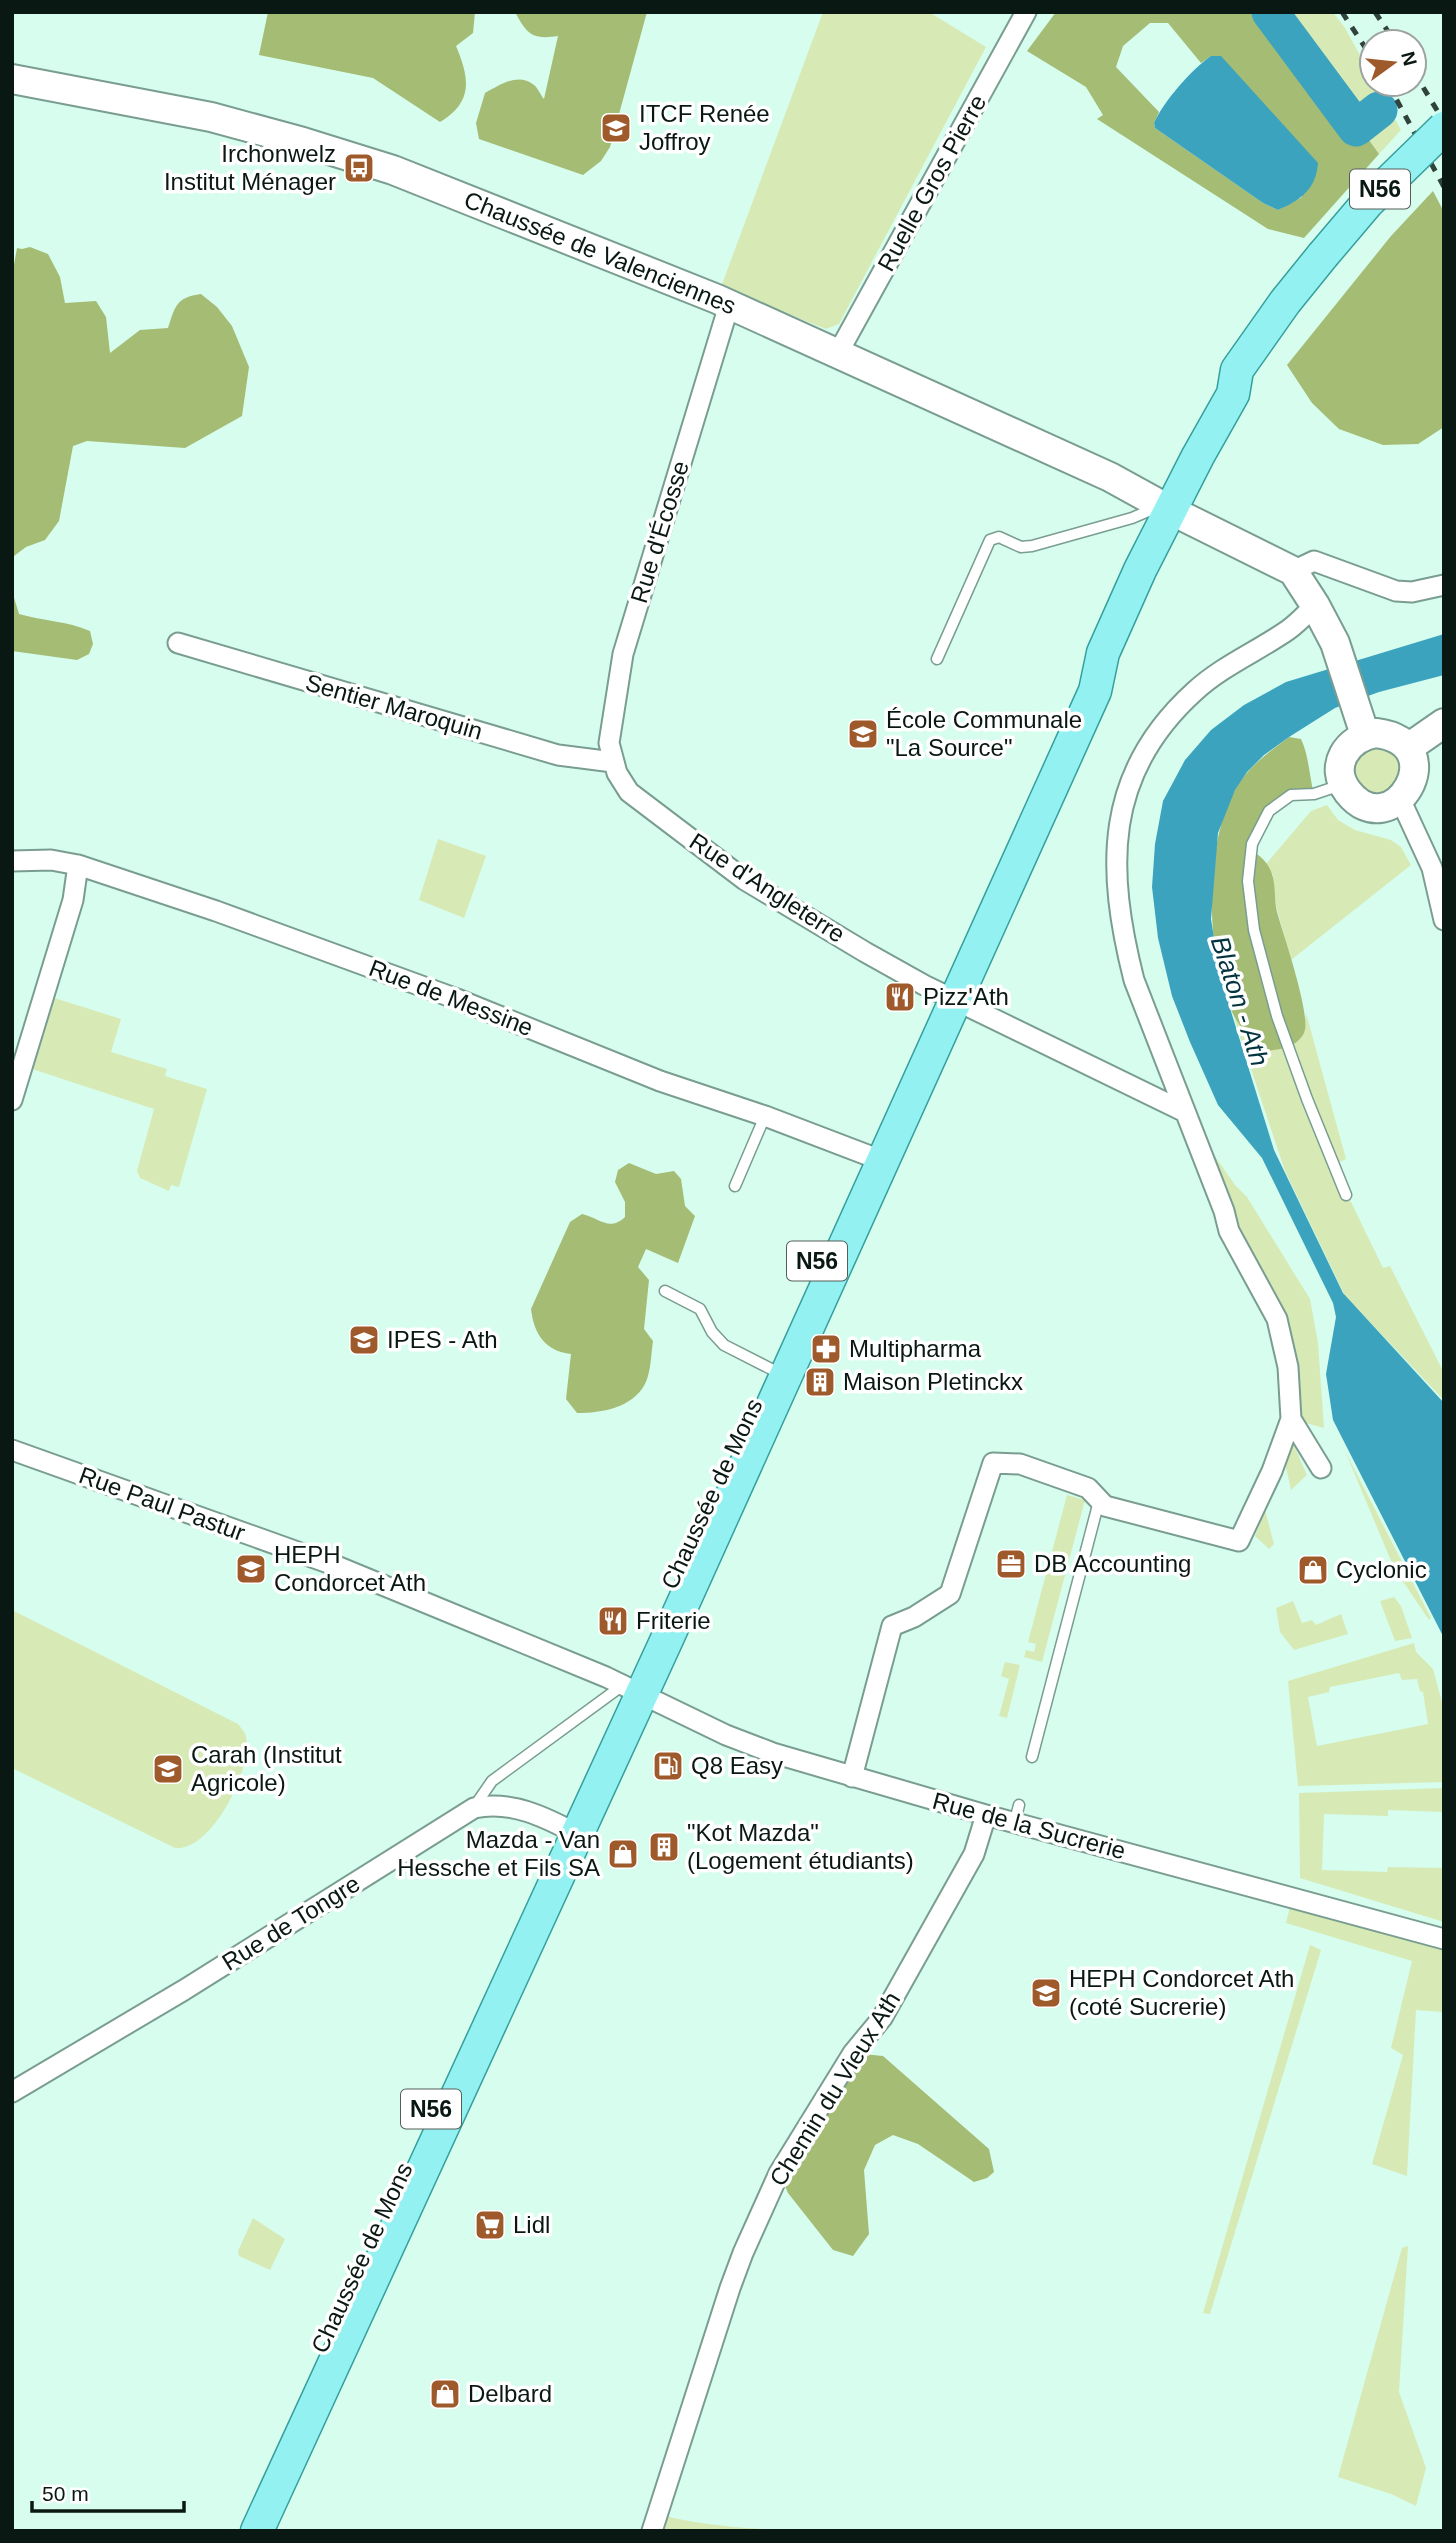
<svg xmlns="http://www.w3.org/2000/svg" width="1456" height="2543" font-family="Helvetica,sans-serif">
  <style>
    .green { fill: #d7eab5; fill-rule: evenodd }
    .forest { fill: #a4bc74; fill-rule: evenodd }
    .water { fill: #3ca3be }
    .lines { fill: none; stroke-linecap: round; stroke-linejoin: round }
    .river { stroke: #3ca3be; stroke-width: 37 }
    .lane-casing { stroke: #7a9d91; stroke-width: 13 }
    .street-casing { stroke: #7a9d91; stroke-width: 23 }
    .secondary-casing { stroke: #7a9d91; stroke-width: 32 }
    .primary-casing { stroke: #359f9d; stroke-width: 35 }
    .lane { stroke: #fff; stroke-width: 10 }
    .street { stroke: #fff; stroke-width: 19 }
    .secondary { stroke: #fff; stroke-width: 28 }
    .primary { stroke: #94f1f1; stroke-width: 32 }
    .rail { stroke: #2f423c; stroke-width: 5; stroke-dasharray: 9 9; stroke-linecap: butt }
    .primary-bridge-casing { stroke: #359f9d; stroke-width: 35; stroke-linecap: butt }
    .primary-bridge { stroke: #94f1f1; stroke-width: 32 }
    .labels { text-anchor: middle; stroke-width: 7; stroke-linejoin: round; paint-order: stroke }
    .shield { fill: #fff; stroke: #545d5a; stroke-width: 2 }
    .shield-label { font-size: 23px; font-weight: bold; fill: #0a1814 }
    .poi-label { font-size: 24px; fill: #0a1814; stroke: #fff; text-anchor: start }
    .street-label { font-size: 24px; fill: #0a1814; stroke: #fff }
    .water-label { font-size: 26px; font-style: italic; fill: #03343f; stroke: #fff }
  </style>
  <rect width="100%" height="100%" fill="#d7fdef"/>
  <path class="green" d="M823 12H929L986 47 839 324 826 329 721 287Z
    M1277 12H1333L1345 28 1372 77V84H1376L1401 130 1379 154Z
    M1354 770a23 23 0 1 1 46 0a23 23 0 1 1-46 0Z
    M1327 805 1338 820 1355 830 1391 840 1401 847 1411 865 1291 960 1276 906 1273 875 1266 864 1311 811Z
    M438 839 486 856 464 918 419 900Z
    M45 995 121 1019 111 1052 167 1069 165 1076 207 1089 179 1187 171 1185 169 1191 140 1178 137 1171 154 1109 23 1066Z
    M1306 1013 1346 1159 1333 1165 1383 1268 1390 1266 1444 1373V1403L1441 1397 1345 1296 1285 1171 1234 1018 1266 1051 1304 1033Z
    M1198 1132 1235 1185 1247 1197 1310 1299 1318 1343 1324 1428 1291 1419 1288 1367 1229 1231Z
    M1292 1441 1307 1475 1291 1490 1284 1459Z
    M1345 1451 1431 1618 1429 1620 1394 1568Z
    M1067 1495 1085 1500 1042 1662 1024 1657 1026 1650 1034 1652 1036 1644 1028 1642Z
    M1265 1510 1274 1544 1269 1549 1255 1536Z
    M1394 1597 1401 1606 1412 1638 1395 1641 1380 1601Z
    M1293 1601 1302 1623 1312 1620 1316 1625 1341 1614 1348 1634 1294 1650 1280 1632 1276 1608Z
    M12 1610 238 1724C239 1725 244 1732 245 1733 256 1764 212 1852 175 1848L12 1768Z
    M1414 1643 1416 1652 1433 1669 1444 1710V1782L1298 1786 1288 1681ZM1399 1673 1402 1680 1417 1679 1420 1691 1423 1692 1428 1724 1317 1746 1308 1697 1329 1692 1330 1687Z
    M1005 1662 1020 1665 1007 1718 999 1716 1009 1679 1001 1676Z
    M1444 1788V1812L1388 1810V1816L1324 1814 1322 1870 1387 1872 1388 1867 1444 1868V1922L1300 1878 1299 1793Z
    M1292 1898 1444 1940V2012L1416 2010 1407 2176 1372 2164 1403 2055 1391 2048 1412 1961 1286 1923Z
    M1310 1945 1321 1950 1210 2314 1203 2313Z
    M253 2218 285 2239 270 2270 239 2256 238 2251Z
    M1408 2246 1399 2392 1426 2468 1416 2506 1391 2494 1338 2477 1402 2248Z
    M657 2514C719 2530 784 2531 848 2529L847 2531H652Z"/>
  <path class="forest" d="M268 12H475L473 33 456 46C470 79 473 102 440 122L373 78 259 55Z
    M515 12H647L610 147 601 161 583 175 479 139 476 123 485 93C500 85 518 72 534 85 538 88 541 96 544 99L558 36C532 40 527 34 515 12Z
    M1056 12H1277L1379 154 1304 238 1268 229 1097 119 1103 115 1086 87 1027 51ZM1150 23H1168L1201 63 1211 56 1302 197 1278 210 1263 203 1155 128 1154 123 1159 112 1116 67 1123 46Z
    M1433 191 1444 212V427L1418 444 1383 445 1339 429 1312 403 1287 365 1391 236Z
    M30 247 48 254 60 277 65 303 96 301 106 317 110 353 140 330 168 328C175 307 176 297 201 294L217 307 232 326 249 367 242 416 185 448 87 441 73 446 59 521 45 540 26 547 14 556 12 566V276L17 248 22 249Z
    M12 591 19 614C43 621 67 621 90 631L93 644 89 654 77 660 12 651Z
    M1289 737 1301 739C1309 756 1309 775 1314 794 1269 796 1267 815 1251 851 1261 855 1268 863 1272 874 1276 886 1274 900 1277 912 1283 934 1312 1017 1304 1033 1296 1048 1281 1049 1266 1051 1256 1041 1240 1029 1234 1016 1205 957 1203 845 1236 788 1249 766 1269 752 1289 737Z
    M629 1163 656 1174 674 1171 681 1179 685 1206 695 1216 678 1263 646 1249 638 1267 649 1280 644 1329 653 1341C651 1354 651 1372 645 1384 632 1408 602 1413 577 1413L566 1399 571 1354C545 1351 534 1334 531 1309L570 1222 582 1214C600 1218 609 1232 625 1217V1202L615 1182 618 1170Z
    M853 2053 883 2056 989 2149 994 2172 987 2178 974 2182 918 2144 893 2135 875 2145 864 2170 869 2234 853 2256 833 2250 788 2193 779 2173Z"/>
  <path class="water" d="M1211 56H1221L1318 163C1316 189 1301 200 1278 210L1263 203 1155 128 1154 123C1164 101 1191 70 1211 56Z
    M1444 634V675L1379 692 1335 708 1289 737 1264 755 1247 772 1235 790 1218 833 1211 919 1220 976 1274 1150 1343 1293 1444 1403V1638L1333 1420 1326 1374 1336 1317 1333 1303 1262 1158 1218 1105 1190 1042 1172 996 1158 938 1152 887 1155 844 1163 801 1185 760 1211 730 1244 705 1286 682Z"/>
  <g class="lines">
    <path class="river" d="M1270 12 1356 128 1379 110"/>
    <g class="lane-casing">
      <path id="lane" d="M937 659 990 540 999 537 1021 547 1032 546 1132 518 1158 507
        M1341 785 1314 794 1291 795 1269 811 1252 844 1248 881 1254 930 1277 1016 1307 1099 1346 1195
        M735 1186 765 1116
        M665 1291 700 1309 712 1332 724 1345 783 1375
        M1032 1757 1099 1501
        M474 1807 492 1781 623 1685
        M1015 1821 1019 1805"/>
    </g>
    <g class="street-casing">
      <path id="street" d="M729 305 623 654 609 743 617 773 629 792 745 880 865 952 924 985 1185 1112
        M838 353 1026 12
        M1293 571 1314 561 1396 591 1412 592 1444 585
        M1315 605C1307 613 1298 623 1288 630 1258 651 1222 666 1195 691 1103 774 1106 869 1134 980L1224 1211 1229 1231 1277 1319 1288 1367 1291 1419 1321 1468
        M178 643 558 755 613 762
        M1401 801 1432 868 1444 920
        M12 861 51 860 78 865 216 911 457 999 660 1081 765 1116 883 1161
        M12 1100 73 900 78 865
        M12 1450 334 1565 606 1677 726 1735 773 1753 986 1815 1444 1939
        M852 1777 892 1626 914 1617 950 1594 993 1463 1020 1464 1088 1488 1105 1506 1239 1541 1272 1471 1291 1419
        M12 2092 184 1990 474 1808C511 1800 545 1817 577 1834
        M652 2531 730 2288 743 2253 779 2173 853 2053 882 2018 974 1854 986 1815"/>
    </g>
    <g class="secondary-casing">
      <path id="secondary" d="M12 79 211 117 303 142 393 170 717 299 1110 477 1170 510 1293 571 1315 605 1335 643 1365 735
        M1376 733C1456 743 1392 848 1348 792 1328 766 1347 738 1376 733Z
        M1408 748 1444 723"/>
    </g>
    <g class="primary-casing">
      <path id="primary" d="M257 2531 667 1639 1095 691 1103 653 1140 570 1198 456 1233 394 1237 370 1285 302 1323 255"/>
    </g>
    <use href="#lane" class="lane"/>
    <use href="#street" class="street"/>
    <use href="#secondary" class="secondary"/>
    <use href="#primary" class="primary"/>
    <path class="rail" d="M1342 12 1372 58
      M1375 12 1395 42
      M1414 72 1444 122
      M1388 84 1444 187"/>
    <g class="primary-bridge-casing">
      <path id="primary-bridge" d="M1323 255 1368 202 1444 128"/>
    </g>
    <use href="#primary-bridge" class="primary-bridge"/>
  </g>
  <defs>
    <g id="school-square" transform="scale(1.575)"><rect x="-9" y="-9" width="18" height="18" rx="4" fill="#9e5a2b" stroke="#fff"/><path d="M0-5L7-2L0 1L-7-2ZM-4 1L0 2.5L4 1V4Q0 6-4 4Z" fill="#fff"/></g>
    <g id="bus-square" transform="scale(1.575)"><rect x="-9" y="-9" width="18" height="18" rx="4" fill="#9e5a2b" stroke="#fff"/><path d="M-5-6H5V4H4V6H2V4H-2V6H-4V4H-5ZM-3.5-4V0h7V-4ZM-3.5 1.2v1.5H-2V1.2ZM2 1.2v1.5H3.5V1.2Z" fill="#fff"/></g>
    <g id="restaurant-square" transform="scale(1.575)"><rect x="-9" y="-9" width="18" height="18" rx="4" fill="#9e5a2b" stroke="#fff"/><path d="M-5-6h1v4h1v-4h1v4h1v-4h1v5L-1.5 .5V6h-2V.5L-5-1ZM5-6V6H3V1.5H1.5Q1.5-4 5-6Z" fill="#fff"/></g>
    <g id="pharmacy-square" transform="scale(1.575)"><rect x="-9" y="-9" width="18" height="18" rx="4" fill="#9e5a2b" stroke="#fff"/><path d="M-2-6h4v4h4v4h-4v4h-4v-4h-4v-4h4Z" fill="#fff"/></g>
    <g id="building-square" transform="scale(1.575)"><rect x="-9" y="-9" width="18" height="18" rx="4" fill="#9e5a2b" stroke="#fff"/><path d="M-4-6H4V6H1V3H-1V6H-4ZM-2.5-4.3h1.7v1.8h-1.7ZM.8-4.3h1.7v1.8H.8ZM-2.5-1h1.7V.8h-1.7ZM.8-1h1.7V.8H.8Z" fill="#fff"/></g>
    <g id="office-square" transform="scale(1.575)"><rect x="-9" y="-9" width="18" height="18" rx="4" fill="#9e5a2b" stroke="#fff"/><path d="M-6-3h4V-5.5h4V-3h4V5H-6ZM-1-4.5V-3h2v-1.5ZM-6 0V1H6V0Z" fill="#fff"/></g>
    <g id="university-square" transform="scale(1.575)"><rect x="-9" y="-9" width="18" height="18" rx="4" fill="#9e5a2b" stroke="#fff"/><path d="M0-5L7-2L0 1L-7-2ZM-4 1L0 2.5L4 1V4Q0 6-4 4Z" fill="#fff"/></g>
    <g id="shop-square" transform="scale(1.575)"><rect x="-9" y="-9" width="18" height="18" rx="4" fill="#9e5a2b" stroke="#fff"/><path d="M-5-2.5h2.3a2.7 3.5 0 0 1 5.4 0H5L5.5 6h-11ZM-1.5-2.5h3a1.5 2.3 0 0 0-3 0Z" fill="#fff"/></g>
    <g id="fuel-square" transform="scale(1.575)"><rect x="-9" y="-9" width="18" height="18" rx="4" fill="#9e5a2b" stroke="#fff"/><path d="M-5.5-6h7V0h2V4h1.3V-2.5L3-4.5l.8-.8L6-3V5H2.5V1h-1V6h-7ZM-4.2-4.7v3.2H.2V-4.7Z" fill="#fff"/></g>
    <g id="supermarket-square" transform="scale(1.575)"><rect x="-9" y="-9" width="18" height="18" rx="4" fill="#9e5a2b" stroke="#fff"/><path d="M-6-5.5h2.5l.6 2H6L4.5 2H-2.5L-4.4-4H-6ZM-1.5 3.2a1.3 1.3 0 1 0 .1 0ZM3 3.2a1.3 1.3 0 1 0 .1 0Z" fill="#fff"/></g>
  </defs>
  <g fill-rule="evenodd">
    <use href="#school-square" x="616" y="128"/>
    <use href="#bus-square" x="359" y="168"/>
    <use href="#school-square" x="863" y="734"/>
    <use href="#restaurant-square" x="900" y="997"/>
    <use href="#school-square" x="364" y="1340"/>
    <use href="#pharmacy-square" x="826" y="1349"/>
    <use href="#building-square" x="820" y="1382"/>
    <use href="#office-square" x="1011" y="1564"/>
    <use href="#university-square" x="251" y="1569"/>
    <use href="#shop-square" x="1313" y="1570"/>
    <use href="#restaurant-square" x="613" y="1621"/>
    <use href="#fuel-square" x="668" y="1766"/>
    <use href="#school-square" x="168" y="1769"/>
    <use href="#building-square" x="664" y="1847"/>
    <use href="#shop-square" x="623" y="1854"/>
    <use href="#university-square" x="1046" y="1993"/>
    <use href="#supermarket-square" x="490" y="2225"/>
    <use href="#shop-square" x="445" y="2394"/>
  </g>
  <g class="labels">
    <g class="shield">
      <rect x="1350" y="169.5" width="60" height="39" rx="5"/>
      <rect x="787" y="1241.5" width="60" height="39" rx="5"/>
      <rect x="401" y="2089.5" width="60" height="39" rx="5"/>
    </g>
    <g class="shield-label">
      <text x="1380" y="197">N56</text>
      <text x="817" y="1269">N56</text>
      <text x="431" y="2117">N56</text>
    </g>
    <g class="poi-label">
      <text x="639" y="122">ITCF Renée<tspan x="639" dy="28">Joffroy</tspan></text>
      <text x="336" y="162" text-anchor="end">Irchonwelz<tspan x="336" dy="28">Institut Ménager</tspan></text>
      <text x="886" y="728">École Communale<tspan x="886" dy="28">"La Source"</tspan></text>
      <text x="923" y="1005">Pizz'Ath</text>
      <text x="387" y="1348">IPES - Ath</text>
      <text x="849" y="1357">Multipharma</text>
      <text x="843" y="1390">Maison Pletinckx</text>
      <text x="274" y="1563">HEPH<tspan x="274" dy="28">Condorcet Ath</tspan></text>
      <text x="1034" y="1572">DB Accounting</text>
      <text x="1336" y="1578">Cyclonic</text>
      <text x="636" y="1629">Friterie</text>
      <text x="191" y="1763">Carah (Institut<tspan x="191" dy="28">Agricole)</tspan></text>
      <text x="691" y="1774">Q8 Easy</text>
      <text x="687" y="1841">"Kot Mazda"<tspan x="687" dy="28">(Logement étudiants)</tspan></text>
      <text x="600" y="1848" text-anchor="end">Mazda - Van<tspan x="600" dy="28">Hessche et Fils SA</tspan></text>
      <text x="1069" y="1987">HEPH Condorcet Ath<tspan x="1069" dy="28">(coté Sucrerie)</tspan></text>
      <text x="513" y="2233">Lidl</text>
      <text x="468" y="2402">Delbard</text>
    </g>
    <g class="street-label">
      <text transform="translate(932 183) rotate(-61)" y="8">Ruelle Gros Pierre</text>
      <text transform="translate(600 253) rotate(22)" y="8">Chaussée de Valenciennes</text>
      <text transform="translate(660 532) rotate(-73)" y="8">Rue d'Écosse</text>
      <text transform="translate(394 707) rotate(16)" y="8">Sentier Maroquin</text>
      <text transform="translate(767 888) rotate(33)" y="8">Rue d'Angleterre</text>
      <text transform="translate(451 998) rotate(21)" y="8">Rue de Messine</text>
      <text transform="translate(712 1494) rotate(-65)" y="8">Chaussée de Mons</text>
      <text transform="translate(162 1504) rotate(20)" y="8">Rue Paul Pastur</text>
      <text transform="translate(1029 1826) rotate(15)" y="8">Rue de la Sucrerie</text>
      <text transform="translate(291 1923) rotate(-32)" y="8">Rue de Tongre</text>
      <text transform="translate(835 2089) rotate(-58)" y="8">Chemin du Vieux Ath</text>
      <text transform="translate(362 2258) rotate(-65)" y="8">Chaussée de Mons</text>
    </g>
    <g class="water-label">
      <text transform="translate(1240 1001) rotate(72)" y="9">Blaton - Ath</text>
    </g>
  </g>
  <rect width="1456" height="2543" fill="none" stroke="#0a1814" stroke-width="28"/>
  <g transform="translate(1393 63) rotate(75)"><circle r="33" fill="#ffffff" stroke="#9da3a1" stroke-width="2"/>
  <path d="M0-5L12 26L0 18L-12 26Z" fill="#9e5a2b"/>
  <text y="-10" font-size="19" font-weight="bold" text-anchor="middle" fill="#0a1814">N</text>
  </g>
  <path d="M32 2501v10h152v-10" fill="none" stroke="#0a1814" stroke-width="3.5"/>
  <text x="42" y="2501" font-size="21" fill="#0a1814" stroke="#ffffff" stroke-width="5" paint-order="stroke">50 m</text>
</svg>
